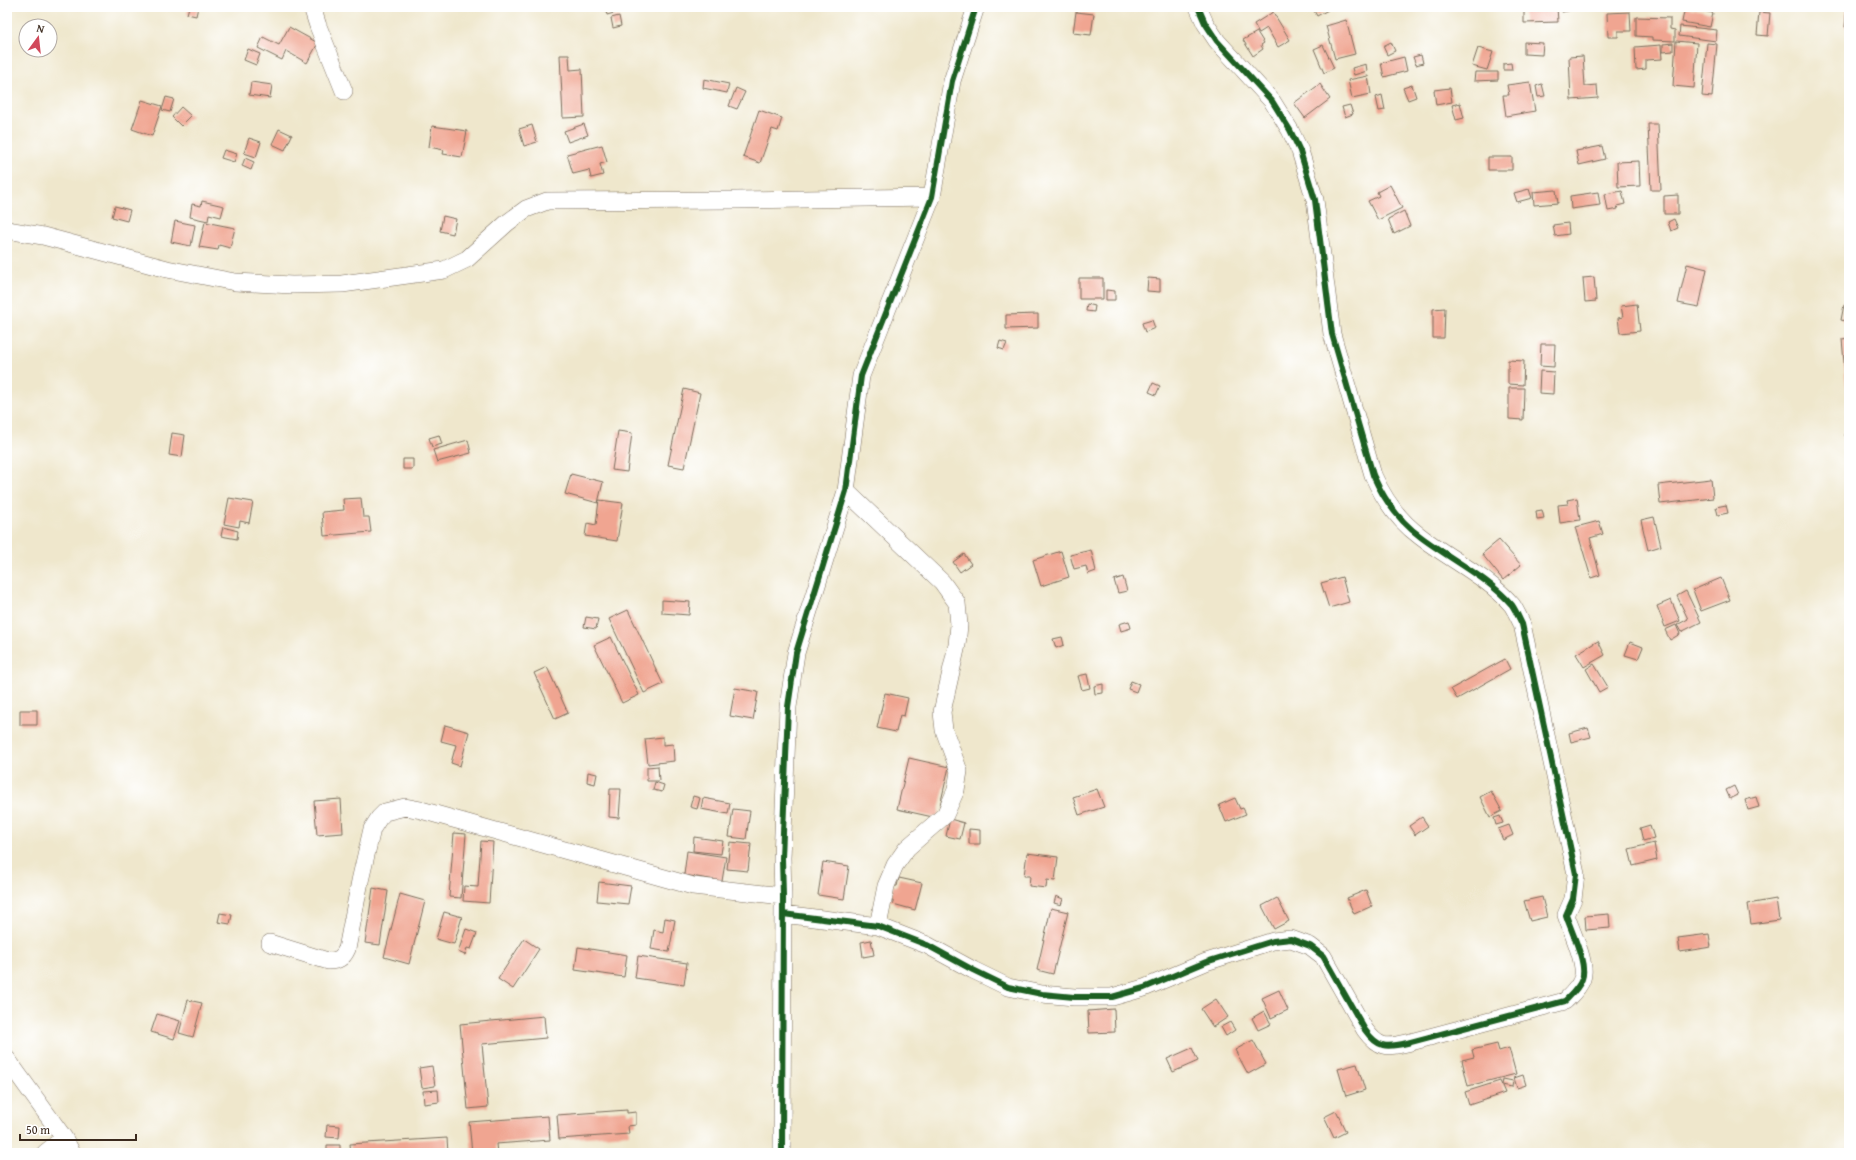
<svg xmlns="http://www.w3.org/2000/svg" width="1856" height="1160" font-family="'Gentium Book Plus',serif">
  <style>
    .building { fill: #f0a591 }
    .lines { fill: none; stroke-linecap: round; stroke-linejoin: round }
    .minor-casing { stroke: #7a6c5b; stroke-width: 18 }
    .minor { stroke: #fff; stroke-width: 17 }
    .cycleway-casing { stroke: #fff; stroke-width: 8 }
    .cycleway { stroke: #1b5e20; stroke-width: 6 }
  </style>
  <rect width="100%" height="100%" fill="#fff"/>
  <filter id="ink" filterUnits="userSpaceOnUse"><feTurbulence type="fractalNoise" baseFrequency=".025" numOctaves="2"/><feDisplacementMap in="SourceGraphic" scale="8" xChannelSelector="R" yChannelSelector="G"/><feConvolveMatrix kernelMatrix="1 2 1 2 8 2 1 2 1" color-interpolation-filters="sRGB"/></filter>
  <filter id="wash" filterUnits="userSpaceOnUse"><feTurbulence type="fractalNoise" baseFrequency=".012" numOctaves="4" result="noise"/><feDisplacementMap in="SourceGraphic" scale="16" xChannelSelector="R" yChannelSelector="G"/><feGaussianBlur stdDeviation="0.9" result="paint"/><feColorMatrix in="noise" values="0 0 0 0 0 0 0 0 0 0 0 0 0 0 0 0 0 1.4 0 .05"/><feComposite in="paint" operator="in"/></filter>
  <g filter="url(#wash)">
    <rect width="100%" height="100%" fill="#efe7cc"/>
    <g id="blocks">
      <path class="building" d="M189 7H198L196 16 187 14Z
        M605 7H627L628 9 607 15Z
        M1312 7H1326L1328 10 1317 16Z
        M1524 7H1557L1558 22 1524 23Z
        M1562 7H1583V8L1562 12Z
        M1685 7 1713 13 1710 27 1682 22Z
        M1847 7H1849V28L1845 27Z
        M1076 12 1094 14 1091 35 1073 33Z
        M1273 12 1290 40 1278 47 1267 28 1259 33 1254 24Z
        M1630 12 1631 31H1618V37H1608L1607 13Z
        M1759 12 1770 13 1768 36 1757 35Z
        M619 16 621 26 613 28 611 18Z
        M1636 17 1670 18V29L1675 30V41L1652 40V37L1636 36Z
        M1346 20 1355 54 1335 59 1326 26Z
        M1680 26 1717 30 1716 41 1679 36Z
        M289 27 318 43 307 63 286 51 282 60 258 48 263 37 279 45Z
        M1257 32 1264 43 1261 45 1263 49 1253 56 1243 40Z
        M1676 41 1697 43 1694 88 1673 86Z
        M1391 42 1395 51 1387 55 1383 46Z
        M1524 42 1543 43 1542 55 1524 54Z
        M1673 43V51L1663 52V44Z
        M1707 43 1717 44 1712 97 1702 96Z
        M1323 45 1334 68 1324 73 1314 49Z
        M1661 45 1662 59 1646 60V69L1636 70 1635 47Z
        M1478 48 1493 52 1487 70 1472 66Z
        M248 49 260 54 256 65 244 60Z
        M560 55H569L570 70 582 69 584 117 563 118Z
        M1421 55 1423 63 1416 65 1413 57Z
        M1583 56 1585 86 1597 85 1598 98 1571 100 1569 57Z
        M1404 57 1407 71 1384 77 1381 63Z
        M1511 63 1512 70H1503V64Z
        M1366 64 1367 71 1354 75 1352 68Z
        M1475 72H1498V80L1474 81Z
        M1368 76 1371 94 1352 98 1348 80Z
        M704 79 729 84 727 93 703 88Z
        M251 82 272 85 270 98 249 95Z
        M1530 82 1535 111 1506 116 1503 95H1509L1507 85Z
        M1320 84 1330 99 1305 118 1294 103Z
        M1542 84 1545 96 1538 97 1536 86Z
        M1412 85 1416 97 1408 100 1403 88Z
        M736 88 745 92 737 109 729 106Z
        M1450 88 1452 102 1436 105 1434 90Z
        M1382 95 1385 110 1379 111 1376 97Z
        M166 97 174 99 170 112 162 110Z
        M142 100 162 106 152 136 132 129Z
        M1460 103 1464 118 1456 120 1452 105Z
        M1350 105 1353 114 1345 117 1342 107Z
        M181 107 191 116 181 126 172 117Z
        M759 110 782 118 778 131 772 129 760 163 743 157Z
        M584 124 588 135 568 142 564 131Z
        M1648 124H1658L1661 190H1651Z
        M532 125 537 142 524 146 519 129Z
        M432 126 467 131 462 157 443 154 444 150 429 147Z
        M279 129 292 135 285 150 272 144Z
        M249 138 261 142 256 157 244 153Z
        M602 145 607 162 600 164 603 175 591 178 589 170 573 174 567 154Z
        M1602 146 1605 159 1579 165 1576 151Z
        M224 150 237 154 234 162 221 158Z
        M1488 157H1512V170H1488Z
        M245 158 254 162 251 170 242 166Z
        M1639 161 1640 186 1618 187 1617 162Z
        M1390 185 1402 208 1378 220 1368 201 1379 196 1377 192Z
        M1529 189 1532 198 1517 202 1514 193Z
        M1556 190 1558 203 1534 205 1533 192Z
        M1622 191 1625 204 1617 206 1618 209 1608 211 1605 194Z
        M1598 192 1600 205 1571 209 1570 196Z
        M1678 195V214H1664V196Z
        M202 201 224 206 221 217 209 214 208 221 190 217 192 204 201 206Z
        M115 206 130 210 127 221 112 217Z
        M1404 211 1410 226 1394 234 1388 219Z
        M443 216 456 219 453 234 440 231Z
        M1674 219 1678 228 1671 231 1668 222Z
        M175 221 195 225 191 246 171 242Z
        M205 222 235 228 230 248 219 245 218 250 199 247Z
        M1568 223 1569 234 1555 236 1553 225Z
        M1687 264 1707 269 1699 307 1678 303Z
        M1594 277 1596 301 1585 302 1583 278Z
        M1079 278H1103V299H1079Z
        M1148 278 1160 279V292L1147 291Z
        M1106 290 1115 291V300H1106Z
        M1087 304 1095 306 1094 312 1086 311Z
        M1637 304 1640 331 1620 333 1618 318 1623 317 1621 306Z
        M1844 305 1849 306V322L1841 320Z
        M1445 308 1444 338H1433V309Z
        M1038 314V328L1006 329V315Z
        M1152 320 1155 328 1145 332 1142 323Z
        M1849 338V408H1848L1842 339Z
        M1000 341 1007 343 1004 350 998 348Z
        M1541 344H1555L1554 367 1540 366Z
        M1508 360 1524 361 1523 385 1508 384Z
        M1540 371 1554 372 1553 394 1539 393Z
        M1153 383 1160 386 1156 395 1149 392Z
        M1509 388H1524L1523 420 1509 419Z
        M684 389 700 393 684 468 668 465Z
        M1846 420H1849V436H1845Z
        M618 431 632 433 627 472 612 470Z
        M172 433 185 435 182 457 169 455Z
        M439 435 442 444 432 447 429 438Z
        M468 440 471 453 437 462 433 450Z
        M403 459H413V469H403Z
        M571 474 603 482 598 503 565 494Z
        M1711 479 1713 498 1660 504 1658 485Z
        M229 498 253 502 249 523 240 521 239 527 224 524Z
        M361 498 363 517H369L371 532 324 536 322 512 344 510 343 499Z
        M1577 498 1580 520 1560 523 1558 505 1568 504 1567 500Z
        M599 500 623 503 617 541 585 536 587 523 596 525Z
        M1726 505 1728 513 1718 515 1716 507Z
        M1542 510 1544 518 1537 519 1536 511Z
        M1654 517 1661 546 1648 550 1641 520Z
        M1599 521 1603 534 1590 538 1600 575 1591 578 1576 527Z
        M223 527 238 531 237 539 221 536Z
        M1499 540 1521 565 1503 580 1482 554Z
        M1091 550 1096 571 1088 574 1086 566 1074 569 1070 555Z
        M1061 551 1069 577 1041 586 1033 560Z
        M964 554 971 564 960 572 953 562Z
        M1123 577 1127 591 1118 593 1114 580Z
        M1342 577 1349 602 1329 608 1321 583Z
        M1721 578 1730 600 1701 611 1693 590Z
        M1686 591 1701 622 1681 632 1677 625 1688 619 1677 596Z
        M662 600 690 602 689 615 662 613Z
        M1671 600 1680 621 1665 627 1657 606Z
        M628 610 663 684 644 693 609 619Z
        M586 617 598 619 596 629 584 627Z
        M1129 621 1131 628 1121 631 1119 624Z
        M1676 625 1680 634 1670 640 1665 630Z
        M611 637 639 695 622 703 594 645Z
        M1062 637 1064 645 1056 648 1053 639Z
        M1598 641 1605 655 1584 667 1576 654Z
        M1630 642 1643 647 1638 659 1625 655Z
        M1505 659 1510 669 1457 699 1451 689Z
        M1594 664 1608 687 1599 692 1586 669Z
        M547 667 568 713 555 719 534 673Z
        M1087 674 1090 688 1082 690 1078 676Z
        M1131 681 1139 684 1136 692 1128 689Z
        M1103 684V693L1095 694 1094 686Z
        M735 688 758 692 753 720 730 716Z
        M885 693 908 698 904 716 900 715 896 732 877 728Z
        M20 710H37V725H20Z
        M445 725 469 732 460 766 451 763 456 745 441 741Z
        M1588 728 1591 737 1571 742 1569 733Z
        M663 737V745L673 744 674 761 648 764 645 739Z
        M909 758 949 767 937 818 897 809Z
        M658 766 659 781H647V767Z
        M588 772 597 774 595 784 587 782Z
        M655 782 664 785 662 792 653 790Z
        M1734 786 1738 795 1730 799 1726 790Z
        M610 789H621L619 818 609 817Z
        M1097 789 1104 807 1079 815 1073 797Z
        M1491 791 1502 811 1490 817 1480 797Z
        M693 796 700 798 697 809 690 807Z
        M1756 797 1759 807 1748 810 1745 800Z
        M703 798 730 803 728 814 701 809Z
        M1235 798 1240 809 1243 808 1246 814 1226 822 1219 805Z
        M341 799 343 833 317 835 314 801Z
        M733 809 750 811 746 839 729 837Z
        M1500 816 1503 823 1496 825 1494 818Z
        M1422 817 1428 826 1415 835 1409 826Z
        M950 819 964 823 960 839 946 836Z
        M1509 825 1513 835 1503 840 1498 829Z
        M1650 825 1654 838 1643 841 1640 828Z
        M969 829 980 830V844H969Z
        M454 833 466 834 461 898 449 897Z
        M694 837 723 841 721 854 693 851Z
        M481 841 493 842 489 903 463 901 464 886 478 887Z
        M730 842 751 844 748 871 727 869Z
        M1654 843 1657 860 1633 866 1629 849Z
        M687 851 726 857 722 881 684 875Z
        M1027 853 1058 857 1055 881 1047 880 1046 888 1029 886 1030 876H1024Z
        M823 862 849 866 844 899 818 895Z
        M899 878 922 883 915 910 893 904V901H890L893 886H897Z
        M599 882 631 886 628 904 597 901Z
        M373 888 388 891 380 945 365 943Z
        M1366 890 1372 906 1354 914 1347 898Z
        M400 894 425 901 409 964 384 957Z
        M1056 896 1063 899 1061 905 1054 903Z
        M1542 897 1547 917 1530 921 1524 901Z
        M1277 898 1289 921 1274 929 1262 906Z
        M1776 899 1779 920 1751 924 1748 904Z
        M1051 908 1068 912 1053 974 1037 970Z
        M444 912 462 917 454 944 436 939Z
        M220 913 232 915 230 924 218 922Z
        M1609 914 1610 928 1586 930 1585 916Z
        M665 918 675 920 669 952 651 949 654 930 663 932Z
        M466 929 477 933 471 949 467 948 465 955 458 952Z
        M1709 934 1711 947 1680 952 1678 938Z
        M524 939 539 949 513 989 498 979Z
        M871 940 874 955 863 957 861 942Z
        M578 947 627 955 624 977 575 970Z
        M638 956 687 963 684 985 635 978Z
        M1279 990 1288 1010 1271 1018 1262 998Z
        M1216 999 1228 1017 1213 1027 1201 1009Z
        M188 1000 202 1003 193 1037 179 1033Z
        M1114 1009 1115 1032 1089 1033 1088 1011Z
        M1264 1011 1271 1024 1258 1030 1252 1018Z
        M157 1014 180 1021 174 1039 151 1032Z
        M544 1016 546 1038 482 1044 488 1107 468 1109 460 1024Z
        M1230 1022 1235 1030 1226 1036 1221 1027Z
        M1253 1040 1266 1064 1248 1074 1235 1050Z
        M1497 1044 1499 1051 1509 1048 1516 1074 1468 1086 1462 1060 1474 1057 1472 1050Z
        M1192 1048 1198 1061 1173 1072 1167 1059Z
        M1357 1064 1365 1090 1346 1096 1338 1069Z
        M432 1066 435 1086 422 1088 419 1068Z
        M1523 1075 1526 1085 1517 1088 1514 1078Z
        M1503 1079 1513 1081 1512 1087 1502 1085Z
        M1500 1081 1505 1093 1469 1105 1465 1092Z
        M438 1090 439 1102 424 1104 423 1091Z
        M627 1110V1113L636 1112V1125L628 1126 629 1134 559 1139 557 1115Z
        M1336 1111 1346 1132 1334 1138 1324 1117Z
        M548 1116 550 1140 496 1144 497 1153H472L469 1122Z
        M327 1125 340 1126 339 1138 326 1137Z
        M447 1138 448 1153H351L350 1144Z
        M327 1145H340V1153H327Z"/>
    </g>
  </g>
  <g filter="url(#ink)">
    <use href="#blocks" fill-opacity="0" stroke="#7a6c5b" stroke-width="1"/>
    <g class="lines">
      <g class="minor-casing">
        <path id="minor" d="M312 7 318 26 344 91
          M7 230 43 236 167 269 235 282 292 285 342 284 444 270 467 259 507 223 526 209 547 201 736 200 932 197
          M846 491 942 582 957 603 959 625 957 645 942 712 944 730 959 771 956 790 945 815 907 848 895 865 886 886 878 926
          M783 914 878 926 927 945 973 970 1008 987 1042 994 1074 997H1112L1144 988 1206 962 1273 941 1291 939 1310 946 1323 956 1365 1030C1378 1048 1386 1048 1407 1043L1565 1001C1571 995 1579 988 1582 979 1588 964 1571 931 1566 915L1573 899 1576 874 1522 624C1519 618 1516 611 1512 605 1489 578 1450 559 1421 537 1399 521 1384 500 1373 475L1332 334 1315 200 1300 151 1290 130 1272 101 1217 41 1205 23 1198 7
          M270 943 328 961C338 961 343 958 347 949L360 881 372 829 379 818 385 812 405 807 421 810 693 886 783 896
          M7 1059 64 1138 72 1153
          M45 1153 64 1138
          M782 1153 783 896 782 858 788 707 796 653 846 491 861 376 932 197 952 81 976 7"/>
      </g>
      <use href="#minor" class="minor"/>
      <g class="cycleway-casing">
        <path id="cycleway" d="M783 914 878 926 927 945 973 970 1008 987 1042 994 1074 997H1112L1144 988 1206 962 1273 941 1291 939 1310 946 1323 956 1365 1030C1378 1048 1386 1048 1407 1043L1565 1001C1571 995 1579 988 1582 979 1588 964 1571 931 1566 915L1573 899 1576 874 1522 624C1519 618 1516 611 1512 605 1489 578 1450 559 1421 537 1399 521 1384 500 1373 475L1332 334 1315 200 1300 151 1290 130 1272 101 1217 41 1205 23 1198 7
          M782 1153 783 896 782 858 788 707 796 653 846 491 861 376 932 197 952 81 976 7"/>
      </g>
      <use href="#cycleway" class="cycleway"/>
    </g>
  </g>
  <rect width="1856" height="1160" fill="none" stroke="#fff" stroke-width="24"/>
  <g transform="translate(38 38) rotate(15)"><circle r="19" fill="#ffffff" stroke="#b1aaa5"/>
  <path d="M0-3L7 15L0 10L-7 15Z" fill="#d1495b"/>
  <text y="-6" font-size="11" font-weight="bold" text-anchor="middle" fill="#3b2a1e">N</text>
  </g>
  <path d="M20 1134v6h116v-6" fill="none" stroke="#3b2a1e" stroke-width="2"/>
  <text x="26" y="1134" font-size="12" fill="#3b2a1e" stroke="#ffffff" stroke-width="3" paint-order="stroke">50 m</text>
</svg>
